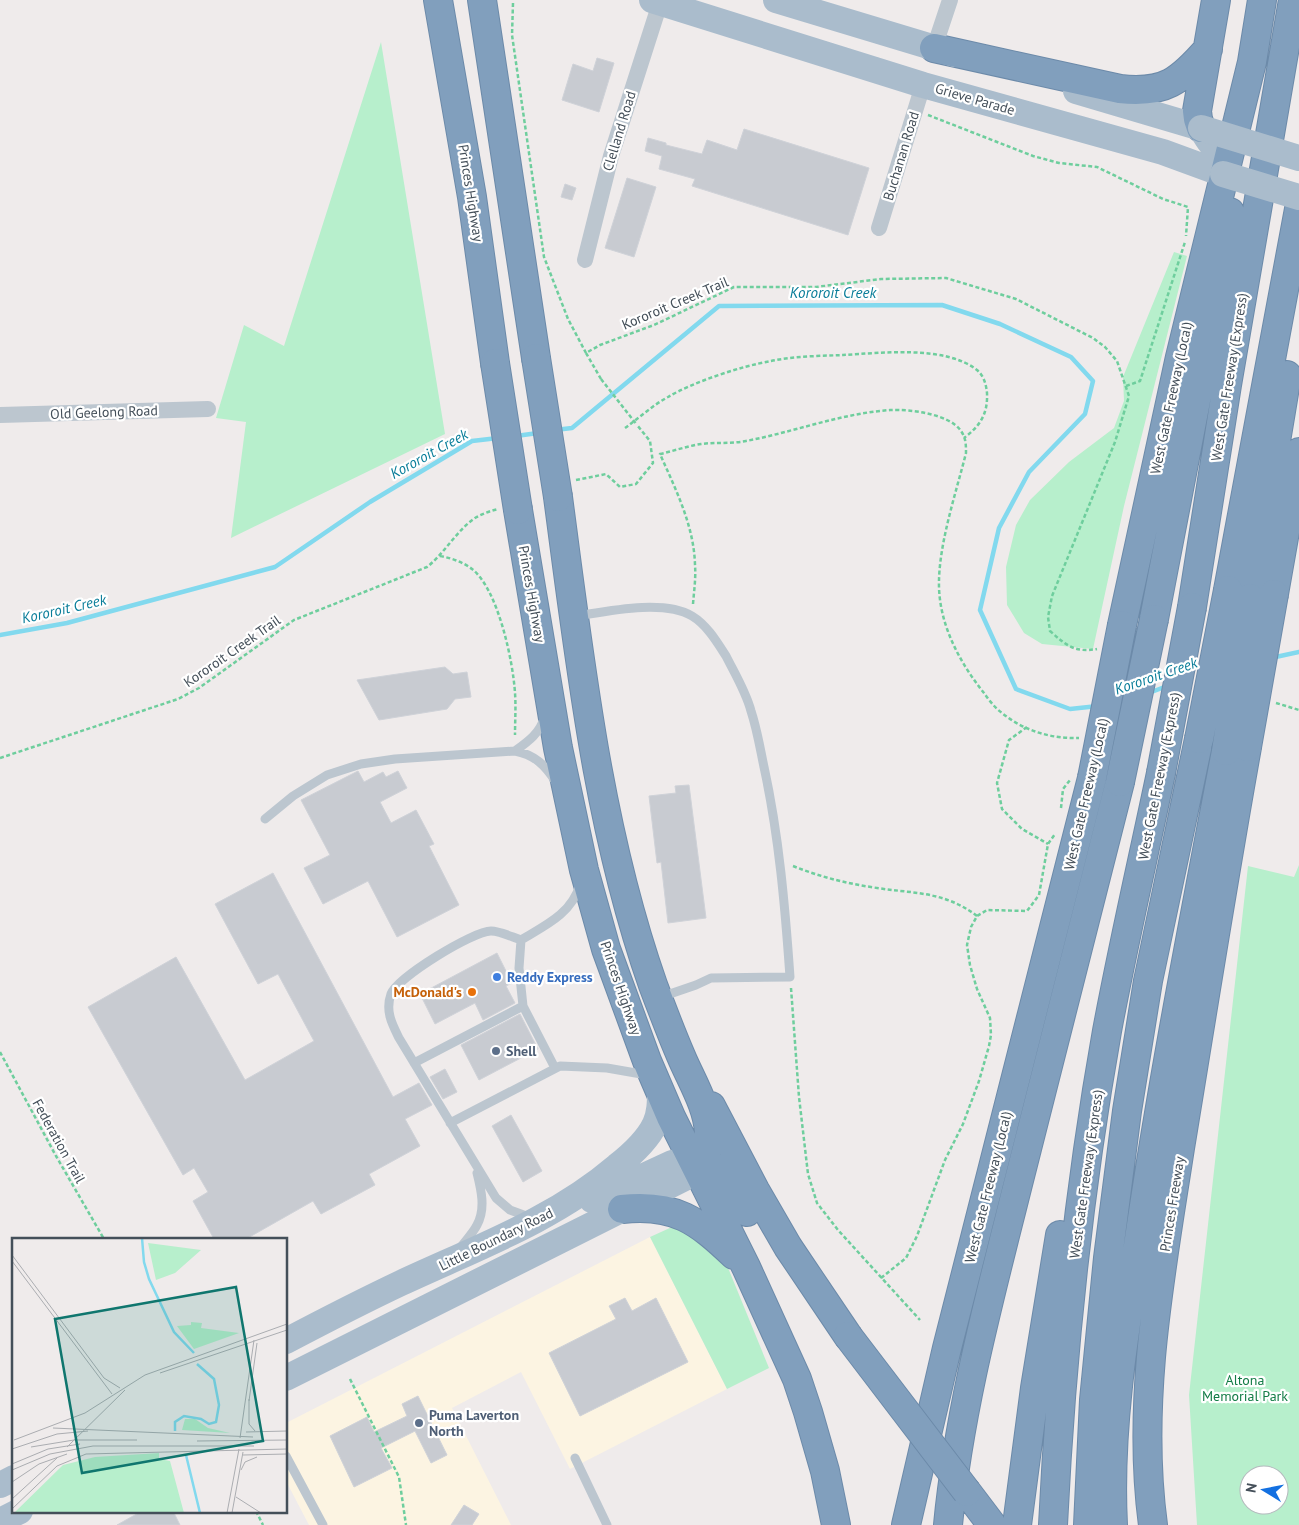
<svg xmlns="http://www.w3.org/2000/svg" width="1299" height="1525" font-family="'PT Sans',sans-serif">
  <style>
    .commercial { fill: #fcf4e2 }
    .green { fill: #b7efcc; fill-rule: evenodd }
    .lines { fill: none; stroke-linecap: round; stroke-linejoin: round }
    .stream { stroke: #82d9ee; stroke-width: 4.5 }
    .building { fill: #c8cbd1; stroke: #cfd2d8 }
    .highway-casing { stroke: #6c8aa9; stroke-width: 30 }
    .path { stroke: #6ece9d; stroke-width: 2.5; stroke-dasharray: 4 2.5; stroke-linecap: butt }
    .lane { stroke: #bcc6cf; stroke-width: 9 }
    .street { stroke: #bcc6cf; stroke-width: 16 }
    .primary { stroke: #aabccc; stroke-width: 26 }
    .highway { stroke: #819fbd; stroke-width: 28 }
    .highway-bridge-casing { stroke: #6c8aa9; stroke-width: 30; stroke-linecap: butt }
    .path-bridge { stroke: #6ece9d; stroke-width: 2.5; stroke-dasharray: 4 2.5; stroke-linecap: butt }
    .primary-bridge { stroke: #aabccc; stroke-width: 26 }
    .highway-bridge { stroke: #819fbd; stroke-width: 28 }
    .shop-dot { fill: #3f7fe0; stroke: #fff; stroke-width: 2 }
    .food-dot { fill: #e8710a; stroke: #fff; stroke-width: 2 }
    .service-dot { fill: #5c6f8a; stroke: #fff; stroke-width: 2 }
    .labels { text-anchor: middle; stroke-width: 4.5; stroke-linejoin: round; paint-order: stroke }
    .street-label { font-size: 14px; fill: #444f59; stroke: #fff }
    .shop-label { font-size: 14px; font-weight: bold; fill: #366cbe; stroke: #fff; text-anchor: start }
    .food-label { font-size: 14px; font-weight: bold; fill: #c56008; stroke: #fff; text-anchor: end }
    .service-label { font-size: 14px; font-weight: bold; fill: #4e5e75; stroke: #fff; text-anchor: start }
    .park-label { font-size: 14px; fill: #137c46; stroke: #fff }
    .water-label { font-size: 15px; font-style: italic; fill: #097d99; stroke: #fff }
    .inset-river { fill: none; stroke: #82d9ee; stroke-width: 2.5 }
    .inset-road { fill: none; stroke: #abadb1; stroke-width: 1 }
    .view { fill: #0f766e; fill-opacity: 0.15; stroke: #0f766e; stroke-width: 2.5 }
    .inset-edge { fill: none; stroke: #444f59; stroke-width: 2.5 }
  </style>
  <rect width="100%" height="100%" fill="#efebeb"/>
  <path class="commercial" d="M650 1237 727 1389 570 1469 521 1372 452 1408 511 1525H309L286 1481V1423Z"/>
  <path class="green" d="M381 42 445 434 231 538 246 422 216 418 244 325 284 346Z
    M1174 252 1187 256 1124 506 1093 649 1042 644 1024 633 1007 605 1006 567 1016 525 1030 500 1069 462 1114 428 1124 401 1123 377Z
    M1299 865V1525H1197L1189 1395 1248 866 1294 877ZM1249 1475H1279V1505H1249Z
    M683 1222 724 1258 769 1368 727 1389 650 1237Z"/>
  <g class="lines">
    <path class="stream" d="M555 430 572 428 719 306 942 305 1000 324 1071 357 1093 381 1085 414 1029 472 999 528 980 610 1016 689 1070 709 1098 706
      M516 436 538 433
      M0 635 67 623 275 567 370 502 472 441 498 438
      M1271 658 1299 652
      M1149 693 1167 686"/>
  </g>
  <path class="building" d="M597 58 614 63 599 112 562 100 573 64 593 71Z
    M744 129 869 168 848 235 692 186 695 179 659 169 662 156 645 151 648 138 666 143V145L702 154 707 140 737 150Z
    M627 178 656 187 634 257 605 248Z
    M565 184 576 188 572 200 561 197Z
    M445 667 453 674 467 672 471 697 455 699 447 709 379 720 357 680Z
    M358 771 364 782 383 772 386 777 398 771 407 788 380 802 391 823 416 810 434 844 429 846 459 905 397 937 368 881 323 904 304 868 330 855 301 800Z
    M689 785 706 918 668 923 661 862 657 863 649 796 676 793 675 786Z
    M273 873 393 1097 419 1083 432 1105 405 1119 420 1146 369 1174 375 1185 321 1214 313 1201 246 1239H214L193 1201 208 1192 194 1168 183 1175 88 1007 176 957 245 1080 314 1041 278 974 258 984 215 904Z
    M497 953 512 983 506 986 515 1003 483 1020 475 1003 435 1024 420 994Z
    M520 1014 538 1049 479 1080 461 1045Z
    M445 1069 457 1092 443 1099 430 1077Z
    M511 1115 542 1171 523 1182 492 1126Z
    M625 1298 632 1311 656 1298 688 1362 580 1416 549 1353 616 1319 609 1306Z
    M418 1396 447 1455 431 1463 415 1431 381 1448 392 1468 354 1487 330 1436 367 1417 374 1432 407 1416 402 1404Z
    M464 1505 479 1514 472 1525H451Z
    M142 1511H173L180 1525H117Z"/>
  <g class="lines">
    <g class="highway-casing">
      <path id="highway" d="M438 0 472 197 495 363
        M482 0 536 358
        M934 48 1120 89C1165 94 1180 81 1208 49
        M1201 128 1198 119 1197 111 1216 0
        M558 497C580 662 598 828 653 985 662 1009 671 1033 681 1056 691 1080 708 1107 709 1133 709 1146 704 1159 697 1169
        M518 510 558 748 584 870 606 949 647 1061 671 1117 746 1267 797 1379 808 1412 825 1471 836 1525
        M1228 590 1299 209
        M1274 594 1299 452
        M1250 598 1287 375
        M1192 607 1227 385 1293 0
        M1154 619 1224 255 1230 212
        M1122 625 1180 357 1252 62 1262 0
        M711 1106 755 1190 788 1247 848 1336
        M692 1159C721 1161 734 1190 747 1212
        M622 1209C675 1203 698 1221 734 1255
        M967 1492 992 1525
        M906 1525 947 1348 1092 778
        M948 1525C959 1409 990 1296 1018 1184 1052 1050 1086 916 1120 782
        M1017 1525 1035 1388 1060 1235
        M1053 1525C1061 1360 1078 1194 1107 1031 1123 945 1143 859 1161 773
        M1088 1525 1094 1400 1108 1258 1127 1111 1148 981 1199 739
        M1113 1525C1108 1429 1124 1334 1139 1239 1163 1076 1195 914 1226 751
        M1153 1525C1136 1400 1161 1272 1180 1148 1202 1014 1223 881 1247 747"/>
    </g>
    <path class="path" d="M513 3 512 35 544 257 568 319 586 353
      M928 115 1033 156 1059 163 1097 167 1163 199 1188 207 1186 236
      M601 379 586 353 600 345 654 325 734 287H816L881 279 946 278 1016 299 1093 338 1105 347 1117 361 1129 396 1115 442 1052 596 1048 617 1050 631C1066 645 1074 653 1097 649
      M1126 386 1140 381 1185 242
      M625 428C639 418 653 405 668 397 693 382 742 366 771 361 795 356 820 356 843 355 881 353 945 345 977 370 984 376 986 384 987 393 988 414 980 426 964 438
      M576 480 606 474 620 487 636 484 653 463 650 441 637 425
      M440 556C451 558 463 562 472 569 498 589 513 661 515 693 516 707 515 721 515 735
      M693 604C694 591 696 578 695 565 694 526 676 490 660 454 674 451 687 446 701 444 716 442 731 444 746 441 794 432 842 413 891 410 909 409 950 414 961 431 966 438 966 445 966 453 956 493 938 546 939 587 940 626 960 663 984 693 989 700 995 708 1002 713 1024 731 1052 739 1079 738
      M1276 703 1299 710
      M1027 727 1009 740 997 783 1002 809 1022 829 1048 844
      M0 758 178 699 199 688 294 620 427 567C445 553 456 531 475 518 482 514 490 511 498 509
      M1061 808 1063 789 1070 780
      M793 866C818 876 844 883 871 887 911 894 943 890 977 916
      M791 988 799 1097 808 1174 817 1203 838 1230 920 1320
      M0 1052 56 1156 104 1239
      M881 1278 906 1258 917 1236 945 1160 963 1124 979 1081 989 1046 991 1035 990 1018 977 989 970 965 967 945 971 927 977 916 987 910 1027 911 1039 895 1048 844 1055 834
      M350 1379 399 1477 406 1525
      M256 1511 263 1525"/>
    <path class="lane" d="M577 616C608 611 664 599 692 616 707 625 717 642 726 656 735 674 746 692 751 711 757 729 760 748 764 767 779 836 785 906 790 977L711 978 696 985 661 997
      M515 751C529 741 540 733 545 716
      M265 819 293 796 327 775 361 764 395 759 515 751C535 755 545 765 556 782
      M521 940 519 968 523 1006 555 1068
      M414 1063 523 1006
      M450 1123 560 1066 607 1068 647 1075
      M529 1217 510 1210 496 1198 399 1038C392 1024 385 1011 391 994 398 977 473 931 491 931 500 931 512 937 521 940 546 925 571 914 580 885
      M460 1248C466 1240 473 1233 477 1225 486 1209 481 1189 477 1173
      M286 1456 323 1525
      M575 1458 607 1525"/>
    <path class="street" d="M934 48 950 0
      M879 228 923 85
      M585 260 611 156 660 3
      M0 415 208 409"/>
    <path class="primary" d="M652 0 923 85 1163 152 1223 174
      M776 0 955 54
      M1076 91 1201 128C1208 141 1214 150 1227 158
      M592 1200 672 1163 692 1159
      M286 1341C324 1321 363 1301 401 1283 476 1248 554 1220 617 1166 631 1155 647 1141 655 1124 660 1113 660 1102 660 1091
      M286 1378 683 1179 697 1169
      M0 1485 14 1478
      M0 1521 20 1511"/>
    <use href="#highway" class="highway"/>
    <g class="highway-bridge-casing">
      <path id="highway-bridge" d="M536 358 558 497
        M495 363 518 510
        M1199 739 1228 590
        M1247 747 1274 594
        M1226 751 1250 598
        M1161 773 1192 607
        M1092 778 1122 625
        M1120 782 1154 619
        M848 1336 967 1492"/>
    </g>
    <path class="path-bridge" d="M601 379 637 425"/>
    <path class="primary-bridge" d="M1201 128 1299 158
      M1223 174 1299 197"/>
    <use href="#highway-bridge" class="highway-bridge"/>
  </g>
  <circle class="shop-dot" cx="497" cy="977" r="5"/>
  <circle class="food-dot" cx="472" cy="992" r="5"/>
  <g class="service-dot">
    <circle cx="496" cy="1051" r="5"/>
    <circle cx="419" cy="1423" r="5"/>
  </g>
  <g class="labels">
    <g class="street-label">
      <text transform="translate(975 99) rotate(16)" y="5">Grieve Parade</text>
      <text transform="translate(619 131) rotate(-73)" y="5">Clelland Road</text>
      <text transform="translate(901 156) rotate(-73)" y="5">Buchanan Road</text>
      <text transform="translate(471 193) rotate(81)" y="5">Princes Highway</text>
      <text transform="translate(675 303) rotate(-23)" y="5">Kororoit Creek Trail</text>
      <text transform="translate(1229 377) rotate(-81)" y="5">West Gate Freeway (Express)</text>
      <text transform="translate(1171 398) rotate(-78)" y="5">West Gate Freeway (Local)</text>
      <text transform="translate(104 412) rotate(-2)" y="5">Old Geelong Road</text>
      <text transform="translate(532 594) rotate(80)" y="5">Princes Highway</text>
      <text transform="translate(232 651) rotate(-35)" y="5">Kororoit Creek Trail</text>
      <text transform="translate(1159 776) rotate(-79)" y="5">West Gate Freeway (Express)</text>
      <text transform="translate(1086 794) rotate(-77)" y="5">West Gate Freeway (Local)</text>
      <text transform="translate(621 988) rotate(71)" y="5">Princes Highway</text>
      <text transform="translate(59 1141) rotate(61)" y="5">Federation Trail</text>
      <text transform="translate(1086 1174) rotate(-82)" y="5">West Gate Freeway (Express)</text>
      <text transform="translate(988 1187) rotate(-76)" y="5">West Gate Freeway (Local)</text>
      <text transform="translate(1172 1204) rotate(-81)" y="5">Princes Freeway</text>
      <text transform="translate(496 1239) rotate(-26)" y="5">Little Boundary Road</text>
    </g>
    <g class="shop-label">
      <text x="507" y="982">Reddy Express</text>
    </g>
    <g class="food-label">
      <text x="462" y="997">McDonald's</text>
    </g>
    <g class="service-label">
      <text x="506" y="1056">Shell</text>
      <text x="429" y="1420">Puma Laverton<tspan x="429" dy="16">North</tspan></text>
    </g>
    <g class="park-label">
      <text x="1245" y="1385">Altona<tspan x="1245" dy="16">Memorial Park</tspan></text>
    </g>
    <g class="water-label">
      <text x="833" y="298">Kororoit Creek</text>
      <text transform="translate(429 454) rotate(-29)" y="5">Kororoit Creek</text>
      <text transform="translate(64 609) rotate(-13)" y="5">Kororoit Creek</text>
      <text transform="translate(1156 676) rotate(-19)" y="5">Kororoit Creek</text>
    </g>
  </g>
  <g transform="translate(12 1238)">
    <rect width="275" height="275" fill="#efebeb"/>
    <path d="M136 5 189 12 163 35 144 42ZM179 84 190 85 189 90 227 95 182 111 165 88 179 87ZM173 181H183L196 190 218 195 170 192ZM147 215V221L158 223 172 275H2L51 227 83 219Z" fill="#b7efcc"/>
    <path class="inset-river" d="M130 0 132 24 137 41 162 94 182 115M163 193V184L172 178 189 181 197 186 204 184 207 167 202 141 185 126M174 217 188 275"/>
    <path class="inset-road" d="M0 17 92 140 108 150M0 23 100 156M148 135 275 92M237 161V186L243 193M237 163 245 105M41 190 241 199M234 194 275 193M228 200 242 102M2 202 73 175 133 137 275 86M185 203 275 202M19 209 62 202H125M55 209 113 152M0 211 45 196 76 193M231 217 275 216M0 226 36 211 68 206M0 232 38 216 81 208H242M229 232 233 224 245 219M0 244 27 226 55 216M224 259 249 275M0 261 45 220M0 271 45 228 74 216 275 211M215 275 227 211M220 275 231 214"/>
    <path class="view" d="M224 49 251 203 70 235 43 81Z"/>
    <rect width="275" height="275" class="inset-edge"/>
  </g>
  <g transform="translate(1264 1490) rotate(280)"><circle r="24" fill="#ffffff" stroke="#b4b9bd"/>
  <path d="M0-4L9 19L0 12L-9 19Z" fill="#1370e1"/>
  <text y="-8" font-size="14" font-weight="bold" text-anchor="middle" fill="#444f59">N</text>
  </g>
</svg>
